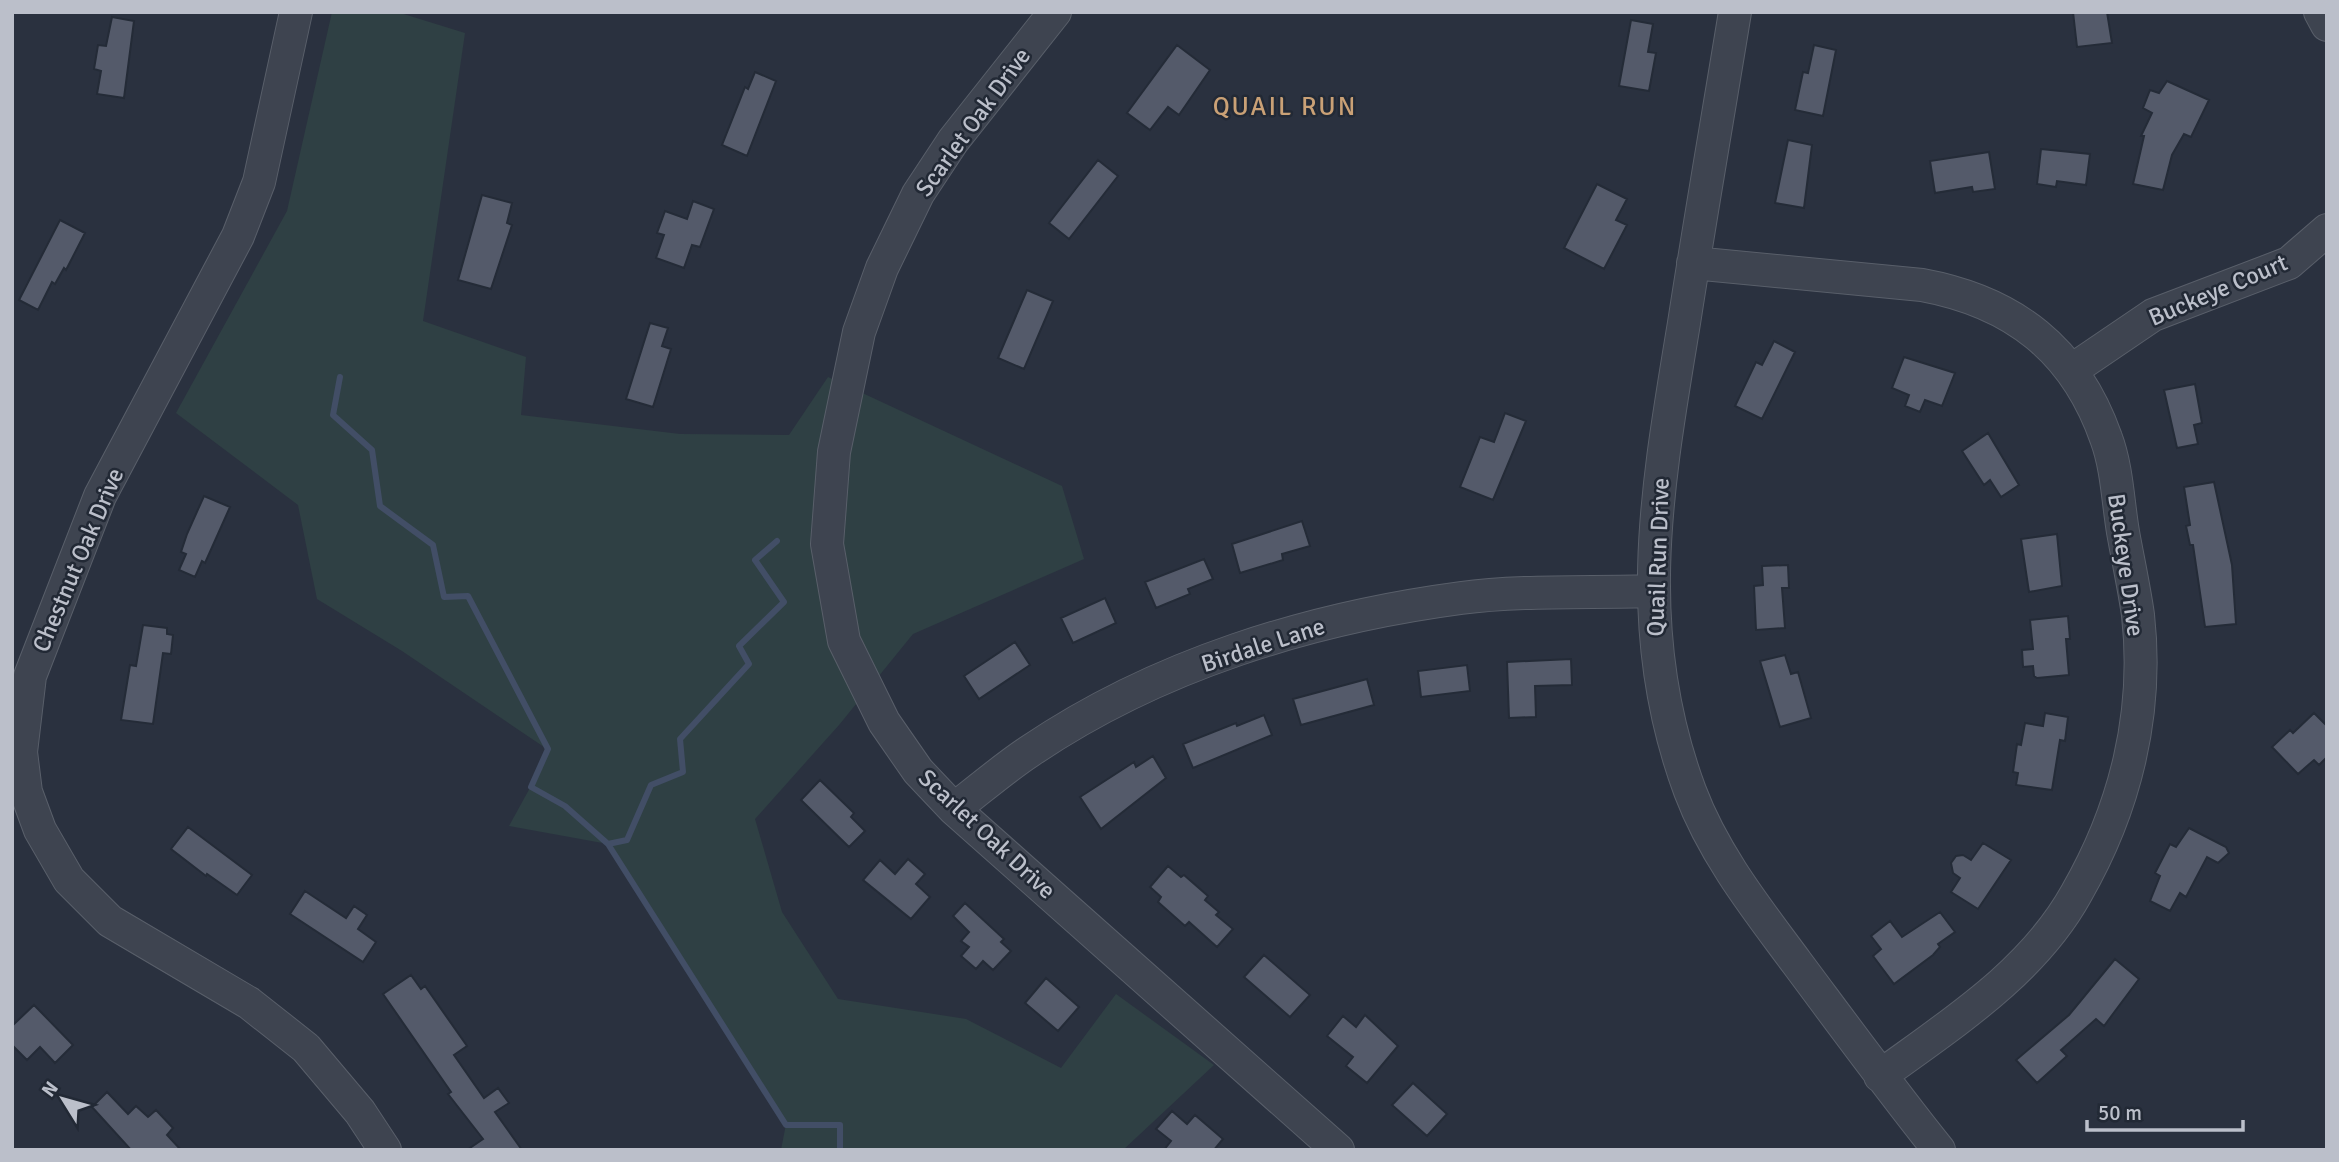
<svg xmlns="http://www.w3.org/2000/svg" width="2339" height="1162" font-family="Signika,sans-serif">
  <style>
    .green { fill: #2f4044 }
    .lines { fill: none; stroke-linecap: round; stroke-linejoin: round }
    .stream { stroke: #424e66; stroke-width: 6 }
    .building { fill: #545a6a; stroke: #242b37; stroke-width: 2 }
    .minor-casing { stroke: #595f6a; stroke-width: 34 }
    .minor { stroke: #3e4450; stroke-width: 32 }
    .labels { text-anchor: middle; stroke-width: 5; stroke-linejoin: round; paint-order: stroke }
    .street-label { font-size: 24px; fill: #bbbfca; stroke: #222935 }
    .neighbourhood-label { font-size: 26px; letter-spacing: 2px; fill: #caa176; stroke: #222935 }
  </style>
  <rect width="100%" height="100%" fill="#2a313f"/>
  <path class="green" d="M332 12H397L465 33 423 321 526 357 521 415 680 434 789 435 828 377 1062 486 1084 559 913 634 839 725 755 819 782 912 838 999 966 1019 1061 1068 1116 994 1214 1065 1123 1150H781L786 1124 608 844 509 826 531 786 547 749 402 651 317 599 298 505 176 413 287 211Z"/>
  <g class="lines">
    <path class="stream" d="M340 377 333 415 372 450 380 506 433 545 444 597 468 596 548 749 531 787 565 806 608 844 786 1125H840V1150
      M608 844 627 840 651 785 683 772 680 739 749 664 739 646 784 602 755 560 777 541"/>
  </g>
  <path class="building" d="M2073 12H2107L2112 43 2077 47Z
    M112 17 134 21 124 98 97 94 101 71 94 69 98 45 106 46Z
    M1631 20 1653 24 1648 52 1656 53 1649 91 1619 86Z
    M1177 45 1210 70 1179 115 1168 107 1150 130 1127 113Z
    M1814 45 1836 50 1823 116 1795 110 1803 72 1808 73Z
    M755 72 776 81 747 156 722 145 745 87 748 89Z
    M2167 81 2209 100 2191 137 2184 134 2172 155 2163 190 2133 184 2144 136H2141L2152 113 2143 108 2150 90 2159 93Z
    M1788 140 1812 145 1804 208 1775 203Z
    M2041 149 2090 154 2086 185 2057 181 2056 187 2037 184Z
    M1989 152 1995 189 1973 192 1972 187 1935 193 1930 161Z
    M1098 160 1118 176 1069 239 1049 223Z
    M1597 184 1627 199 1616 220 1627 225 1604 269 1564 248Z
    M482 195 512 203 507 223 512 225 491 289 458 280Z
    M693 201 714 209 700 247 692 245 684 268 656 258 664 235 657 233 665 211 687 219Z
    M60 220 85 233 66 270 64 268 55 284 52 282 38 310 19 300Z
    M1027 290 1053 301 1024 369 998 358Z
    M650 323 668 328 662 346 671 349 653 407 626 399Z
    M1774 341 1795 352 1762 419 1735 406 1756 362 1762 365Z
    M1904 357 1955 373 1942 406 1925 400 1920 412 1905 406 1909 395 1892 388Z
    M2195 384 2202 423 2194 425 2198 444 2177 448 2164 390Z
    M1505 413 1526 421 1493 500 1460 487 1480 437 1494 442Z
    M1988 433 2019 485 2001 497 1990 480 1984 485 1962 451Z
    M2214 482 2232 565 2236 624 2205 627 2193 545H2190L2186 526 2190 525 2184 487Z
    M204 496 230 507 205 563 202 561 195 577 179 570 186 554 181 552 187 534Z
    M1302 521 1310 546 1282 554 1283 560 1240 573 1232 544Z
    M2057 534 2062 586 2029 592 2021 539Z
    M1204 559 1213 579 1188 589 1190 594 1156 608 1145 582Z
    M1788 565 1789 588H1782L1785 628 1756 630 1754 586 1763 585 1762 566Z
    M1105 598 1116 623 1073 643 1061 618Z
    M2068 616 2070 639H2066L2069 675 2037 678 2034 676 2033 666 2023 667 2022 650 2033 649 2030 620Z
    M143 625 167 628V634L173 635 171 654 163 653 153 724 121 720 130 665 136 666Z
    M1015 642 1030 665 979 699 964 676Z
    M1785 655 1791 674 1798 672 1811 718 1780 727 1760 661Z
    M1571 659 1572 685 1535 686 1536 717 1509 718 1507 662Z
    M1467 665 1470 691 1421 697 1418 671Z
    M1367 679 1374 705 1301 725 1293 699Z
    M2045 713 2068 717 2065 741 2060 740 2052 790 2016 785 2018 773 2013 772 2017 744 2021 745 2025 723 2043 726Z
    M2314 713 2327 726V757L2319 765 2314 760 2298 774 2272 747 2290 730 2293 733Z
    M1264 715 1272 735 1193 768 1183 744 1236 723 1237 726Z
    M1153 756 1166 778 1101 829 1080 797 1134 762 1136 767Z
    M820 780 854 813 851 817 865 831 849 847 801 800Z
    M188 827 252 875 237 895 207 874 206 876 171 849Z
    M2189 828 2226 847 2229 853 2218 863 2207 857 2186 897 2180 893 2170 911 2150 901 2160 876 2155 873 2170 844 2176 847Z
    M1983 843 2011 860 1978 909 1951 892 1960 878 1953 873 1951 863 1956 856 1963 855 1971 860Z
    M908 859 925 874 916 884 930 897 911 919 863 880 880 860 895 874Z
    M1168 866 1181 877 1184 875 1208 896 1205 900 1219 912 1216 915 1233 929 1217 947 1189 922 1185 926 1158 902 1161 897 1150 887Z
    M305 891 346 918 354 906 367 915 358 929 376 942 363 962 290 914Z
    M965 903 1004 939 1001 942 1011 951 993 970 983 961 976 969 961 956 969 947 961 941 969 932 953 916Z
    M1940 912 1955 932 1938 944 1940 947 1933 955 1894 984 1873 956 1881 949 1871 936 1890 921 1902 937Z
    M1264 955 1310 995 1290 1017 1244 977Z
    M2115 959 2139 979 2104 1026 2096 1019 2061 1050 2067 1056 2037 1083 2016 1060 2069 1015Z
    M411 975 421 989 425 986 467 1046 454 1055 484 1098 498 1088 509 1103 495 1112 522 1150H467L483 1139 448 1094 451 1092 383 994Z
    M1046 978 1079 1007 1058 1031 1025 1003Z
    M34 1005 73 1045 55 1063 40 1047 27 1060 12 1045V1026Z
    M1365 1015 1398 1046 1367 1083 1346 1066 1353 1057 1327 1036 1343 1016 1356 1027Z
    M1413 1083 1447 1114 1427 1136 1392 1105Z
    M107 1092 128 1114 136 1106 148 1117 156 1110 173 1128 167 1135 181 1150H131L92 1107Z
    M1172 1111 1187 1124 1195 1115 1223 1139 1214 1150H1164L1171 1141 1156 1129Z"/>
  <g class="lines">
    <g class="minor-casing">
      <path id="minor" d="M296 12 259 182 238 236 100 496 30 676 21 752 26 792 40 830 69 880 110 921 249 1003 306 1048 360 1112 385 1150
        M1055 12 953 141 918 194 882 268 859 332 834 452 827 544 844 641 884 722 918 771 954 809 1338 1150
        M1735 12C1718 116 1700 219 1684 323 1657 487 1630 630 1690 791 1714 855 1757 909 1797 963 1844 1026 1890 1089 1939 1150
        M2320 12 2327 25
        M1693 263 1922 285C2014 302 2075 350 2106 438 2117 467 2118 502 2123 532 2128 560 2134 587 2138 615 2149 714 2125 809 2076 894 2032 973 1951 1024 1880 1076
        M2072 370 2153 315 2289 263 2327 230
        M954 809C979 790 1004 768 1030 751 1157 665 1310 618 1461 598 1519 590 1592 593 1652 591"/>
    </g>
    <use href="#minor" class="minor"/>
  </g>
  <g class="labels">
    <g class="street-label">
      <text transform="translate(973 122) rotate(-54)" y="8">Scarlet Oak Drive</text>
      <text transform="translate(2218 290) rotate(-23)" y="8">Buckeye Court</text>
      <text transform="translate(1658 557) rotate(-88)" y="8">Quail Run Drive</text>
      <text transform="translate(78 560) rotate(-67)" y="8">Chestnut Oak Drive</text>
      <text transform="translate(2126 565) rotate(82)" y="8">Buckeye Drive</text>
      <text transform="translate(1263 645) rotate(-18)" y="8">Birdale Lane</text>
      <text transform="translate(987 834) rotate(43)" y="8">Scarlet Oak Drive</text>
    </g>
    <g class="neighbourhood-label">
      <text x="1285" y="115">QUAIL RUN</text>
    </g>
  </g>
  <rect width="2339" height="1162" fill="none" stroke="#bbbfca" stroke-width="28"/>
  <g transform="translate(63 1099) rotate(307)" stroke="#222935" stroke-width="5" paint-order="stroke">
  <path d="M0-5L12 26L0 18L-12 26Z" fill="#bbbfca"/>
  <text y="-10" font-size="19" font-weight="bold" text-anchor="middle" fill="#bbbfca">N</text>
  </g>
  <path d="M2087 1120v10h156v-10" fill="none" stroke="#bbbfca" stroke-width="3.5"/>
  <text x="2098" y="1120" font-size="21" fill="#bbbfca" stroke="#222935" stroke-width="5" paint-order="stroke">50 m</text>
</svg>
